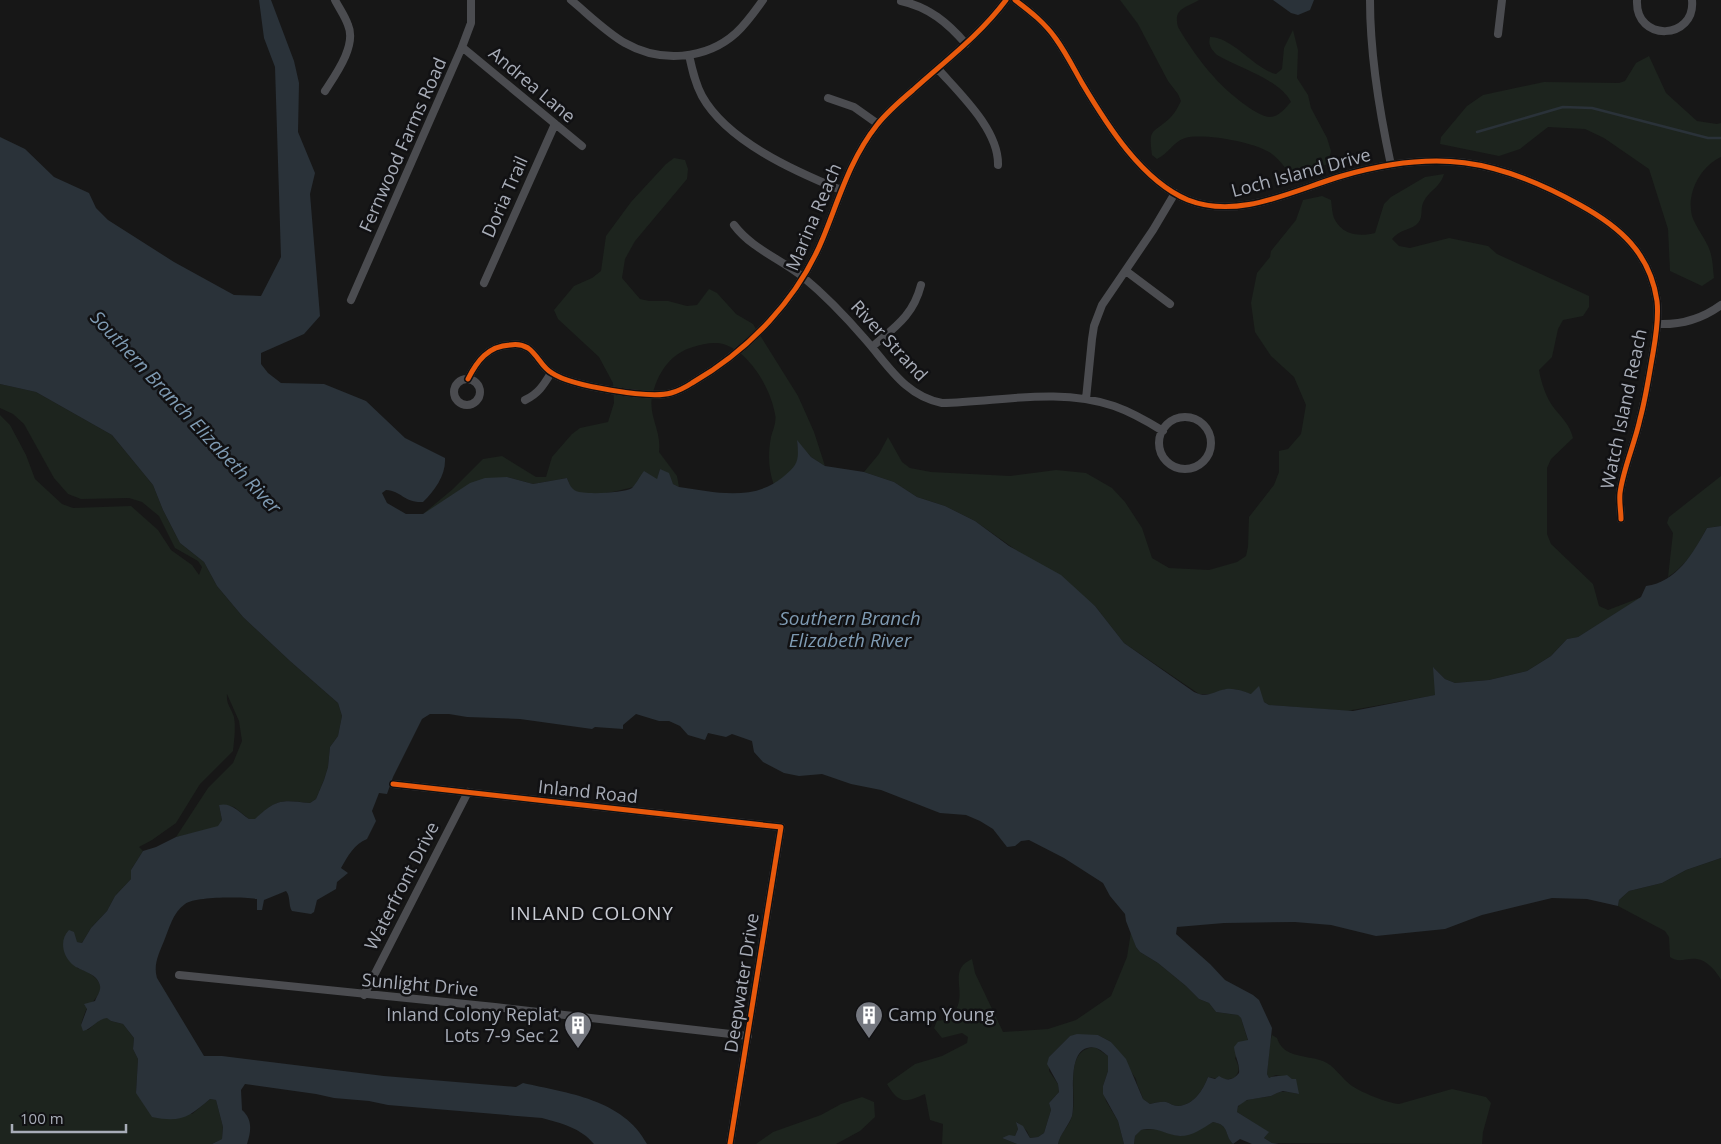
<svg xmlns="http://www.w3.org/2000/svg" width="1721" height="1144" font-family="'Open Sans',sans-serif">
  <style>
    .green { fill: #1d241e }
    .water { fill: #2a3239 }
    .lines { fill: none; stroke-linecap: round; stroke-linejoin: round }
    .stream { stroke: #2a3239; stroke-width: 2.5 }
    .minor { stroke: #4b4c50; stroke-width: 8 }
    .cycleway-casing { stroke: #111113; stroke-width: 8 }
    .cycleway { stroke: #e8590c; stroke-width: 5 }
    .labels { text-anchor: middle; stroke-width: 5; stroke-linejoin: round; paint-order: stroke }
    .street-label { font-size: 18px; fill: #a8adb8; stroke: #111113 }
    .poi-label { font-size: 18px; fill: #a8adb8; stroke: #111113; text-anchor: end }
    .water-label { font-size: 19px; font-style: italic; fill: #7f9bb3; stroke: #111113 }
    .neighbourhood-label { font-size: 19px; letter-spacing: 1px; fill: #c9ccd4; stroke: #111113 }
  </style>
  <rect width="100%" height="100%" fill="#171717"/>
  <path class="green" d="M1120 0H1199C1186 8 1173 8 1178 27 1188 44 1200 62 1214 77 1223 88 1256 117 1270 117 1279 117 1285 108 1291 102 1279 79 1239 68 1217 55 1211 49 1208 45 1210 37 1233 37 1253 68 1276 74L1282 69 1284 48 1293 30 1298 50 1297 78 1308 95 1311 108 1327 138 1331 151 1328 164 1292 177C1286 169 1280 160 1272 154 1256 142 1203 133 1185 138 1173 142 1168 154 1157 159L1152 155C1148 127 1153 134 1170 118 1175 113 1178 107 1181 101L1178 94 1168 81 1138 24Z
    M1649 56 1666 93 1697 121 1717 124 1721 123V157C1701 166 1686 193 1692 216 1696 228 1706 239 1710 251 1713 260 1713 270 1714 278L1702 286 1670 271 1668 229 1649 169 1604 138 1585 129 1548 127 1520 149 1499 156 1440 144 1441 137 1467 106 1483 95 1544 82 1619 83 1625 81 1636 63Z
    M674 158 685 160 688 169 687 179 635 241 625 259 622 278 640 299 649 301H668L687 306 697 305 709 289 717 293 736 314 753 324 798 396 814 432 825 466 811 457 797 441 799 457 795 468 774 485C768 469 768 454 771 437 773 429 777 422 775 414 771 390 751 354 726 345 716 341 703 344 693 347 673 353 662 367 655 386 644 413 662 427 659 452L677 476 679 487 673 484 660 469 657 480C641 485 586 503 572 489 570 487 569 482 567 478L533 484 507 477 423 514 453 489 483 459 502 456 536 477H546L552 457 572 434 580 428 608 422 614 403 613 383 599 357 558 319 554 310 574 286 592 278 601 271 606 236 631 202 666 164Z
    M1444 174C1440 188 1429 190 1423 203 1420 210 1424 219 1416 225 1407 231 1401 229 1392 239L1399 246 1410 248 1449 238 1488 246 1497 254 1589 296V307L1583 316 1563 320 1558 329 1552 357 1539 370C1541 382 1546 398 1554 408 1562 418 1570 425 1573 438L1551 459 1547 468V534L1551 544 1593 584 1599 606 1608 610 1642 597 1578 637 1567 639 1551 656 1527 671 1489 680 1455 683 1445 679 1434 668 1436 695 1347 711 1269 705 1251 694 1235 689H1225L1215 694H1199L1124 643 1095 606 975 521 945 506 917 497 894 482 864 472 879 454 888 437 902 462 910 468 931 472 1010 476 1056 470 1086 473 1112 488 1125 502 1142 528 1152 558 1169 568 1209 570 1237 562 1246 556 1248 547 1249 517 1274 485 1279 472V451L1288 449 1301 434 1306 405 1294 377 1271 356 1255 332 1251 303 1257 273 1270 257 1271 251 1296 220 1303 200 1322 196 1331 200C1332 206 1332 215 1335 220 1343 235 1360 237 1375 233L1384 204 1391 197 1425 177Z
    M0 384 36 392 112 435 153 485 163 510 180 543 204 562 217 586 243 617 290 661 338 703 342 716 338 736 330 747 328 767 324 780 316 799 310 803C282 800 277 798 256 819H249L234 807 219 805 222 820 219 827 176 837 208 788 233 763 242 741 239 721 227 694C226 705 231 707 234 717 236 728 234 741 233 751L200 784 176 823 152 840 139 847 143 851 131 870V879L115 896 107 911 91 928 82 943 77 942V968C86 970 103 979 100 991 97 999 90 1003 86 1010 84 1015 82 1021 81 1025L88 1030 101 1018 107 1017 111 1021 123 1024 134 1038 133 1049 138 1059 136 1093 192 1114 210 1099 216 1100 223 1127 222 1139 212 1144H0V415L10 425 26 455 35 479 62 504 73 508 131 506 158 530 171 550 192 565 199 575 202 567 198 561 175 548 159 516 142 502 129 498 81 499 68 494 54 478 24 424 13 414 0 408Z
    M1721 476V526L1707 528C1696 548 1687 565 1668 577L1673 533 1667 523 1669 517Z
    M1721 858V980C1716 971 1708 961 1697 959 1686 957 1680 964 1670 957L1669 937 1665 931 1618 906 1619 900 1629 891 1662 883 1686 870Z
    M1131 932 1136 947 1140 952 1158 963 1186 986 1199 999 1209 1003 1216 1012 1238 1015 1241 1018 1248 1041 1235 1058C1239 1066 1241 1071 1234 1078L1224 1080 1208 1077C1203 1090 1194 1105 1178 1106 1173 1106 1170 1103 1166 1102 1162 1101 1155 1103 1150 1104L1143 1099C1141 1091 1137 1087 1136 1079L1111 1042 1098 1035 1070 1036 1049 1057V1071L1058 1084 1059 1092 1049 1103 1051 1110 1044 1133 1038 1137 1030 1138 1027 1131 1017 1122 1018 1129 1015 1136 1002 1138 1017 1144H942L943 1124 930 1120 925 1094C905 1103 899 1104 887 1084L915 1064 942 1056 967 1043 968 1037 962 1033 942 1038 934 1028 937 1021 950 1019C954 1014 958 1007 959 1001 962 985 951 968 972 959L975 973 1003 1032 1048 1029 1076 1020 1111 996 1127 957Z
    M1272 1035 1277 1038C1283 1058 1306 1055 1323 1061 1334 1065 1342 1079 1352 1086 1363 1093 1387 1103 1399 1104L1452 1089 1486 1097 1491 1103 1483 1132 1482 1144 1272 1143 1264 1138 1268 1132 1237 1112C1237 1097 1260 1099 1271 1096 1275 1094 1277 1092 1282 1092 1287 1091 1293 1093 1298 1094L1292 1079 1276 1075 1269 1078 1267 1074 1270 1042Z
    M1095 1047 1108 1056V1071L1103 1086 1106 1101 1118 1121 1124 1144H1058C1060 1133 1069 1127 1072 1116 1078 1096 1062 1049 1095 1047Z
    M862 1097 874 1102 875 1117 860 1131 836 1144H756L773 1132 821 1115 841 1104Z
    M1213 1122C1230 1125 1224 1134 1233 1144H1134L1135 1136 1140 1130 1156 1129 1178 1136Z"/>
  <path class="water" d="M259 0H271L294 61 299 83 298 132 315 173 310 194 320 316 304 334 261 353V364L268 373 281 383 324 384 366 401 405 438 445 458C446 475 435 490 423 502 404 503 402 491 386 490L382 493 387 503 406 514H423L470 483 485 478 507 477 533 484 567 478C569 483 571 489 576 491 585 495 624 493 632 488 636 484 640 476 644 471L657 479 660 469 669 473 673 484 679 487C714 492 753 502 783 477 799 464 799 460 797 440L811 457 825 466 864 472 894 482 917 497 945 506 975 521 1009 546 1061 575 1095 606 1124 643 1194 692C1209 699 1213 691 1226 689 1234 688 1243 691 1251 694L1259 686 1264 702 1269 705 1353 711 1435 695 1433 667 1445 679 1455 683 1489 680 1527 671 1551 656 1567 639 1578 637 1641 597 1646 586C1677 582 1693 553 1707 528L1721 526V858L1686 870 1662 883 1629 891 1619 900 1618 906 1587 899 1552 898 1482 915 1445 929 1376 936 1331 925 1295 922 1224 923 1177 927 1176 934 1210 964 1225 980 1253 995 1259 1000 1272 1028 1267 1074 1269 1078C1275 1075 1280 1077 1287 1075L1292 1079H1296L1299 1094 1283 1091 1277 1093 1271 1096 1247 1100 1238 1106 1237 1112 1269 1132 1264 1138 1272 1143 1279 1144H1252L1240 1139 1233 1144C1224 1135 1230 1125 1213 1122 1203 1128 1193 1136 1180 1136 1165 1135 1158 1126 1141 1130L1135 1136 1134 1144H1124L1118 1121 1103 1094V1086L1108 1071V1056C1102 1051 1096 1045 1087 1048 1066 1054 1076 1101 1072 1116 1068 1127 1060 1134 1058 1144H1017L1002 1138 1009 1135 1015 1136 1018 1129 1016 1122 1023 1126 1030 1138 1038 1137 1044 1133 1051 1110 1049 1103 1059 1092 1058 1084 1047 1064 1049 1057 1070 1036 1077 1034 1098 1035 1111 1042 1126 1059 1143 1099 1150 1104C1155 1103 1162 1101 1166 1102 1170 1103 1173 1106 1178 1106 1194 1105 1203 1090 1208 1077L1215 1079 1219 1076C1227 1081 1232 1081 1239 1073 1240 1064 1235 1057 1234 1047L1238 1042 1248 1040 1241 1018 1238 1015 1216 1012 1209 1003 1199 999 1186 986 1158 963 1140 952 1136 947 1126 921 1125 914 1110 896 1103 883 1064 858 1029 840 1021 841 1015 846 1007 847 993 829 980 821 966 815 940 813 881 790 851 784 822 774 799 776 784 773 763 762 754 752 752 741 732 734 726 737 708 733 705 740 688 735 680 726 669 721H659L636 714 623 725V729L595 727 592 729 520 719 467 717 449 714H430L422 719 393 777 387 794 379 793 372 811 376 821 367 839C354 844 348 856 341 868L348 873 337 882 336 889 317 900 314 912 311 914 292 911C288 905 291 897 286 891L264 900 262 910H257V899C242 897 197 896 185 904 173 912 169 929 164 941 159 953 153 965 157 978L204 1056H222L384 1076 516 1087 523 1083C567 1093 623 1099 647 1144H594C581 1128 561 1123 542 1118L388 1105 369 1101 334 1098 316 1094 245 1084 241 1090 242 1110C253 1120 251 1131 247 1144H212L222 1139 223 1127 216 1100 210 1099C189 1117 181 1123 152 1117L136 1093 138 1059 133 1049 134 1038 123 1024 111 1021 107 1018C97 1019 92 1029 83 1031L81 1025 87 1009 84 1004 95 1001C97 996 101 991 100 986 97 971 78 972 70 962 62 953 60 939 69 930L74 932 77 942 82 943 91 928 107 911 115 896 131 879V870L143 851 156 847 176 837 218 826 222 820 219 805C231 802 239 812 249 819H255C277 798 282 800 310 803L316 799 324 780 328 767 330 747 338 736 342 716 338 703 290 661 243 617 217 586 204 562 180 543 163 510 153 485 112 435 36 392 0 384V137L25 149 54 177 89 193 96 208 108 220 174 262 234 295 261 296 281 257 275 67 264 38Z
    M1273 0H1314L1310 10 1298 15 1291 13Z"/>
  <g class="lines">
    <path class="stream" d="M1477 132 1563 107 1592 108 1708 138H1721"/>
    <path class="minor" d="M571 0C588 14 606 32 625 43 660 63 706 60 736 33 747 23 755 11 763 0
      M1015 0C1031 12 1045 23 1056 39 1066 53 1074 69 1082 83 1107 125 1142 181 1188 200 1239 220 1294 190 1342 176 1435 149 1496 158 1580 205 1620 227 1650 253 1657 301 1659 318 1656 336 1653 353 1649 375 1646 397 1640 419 1635 443 1623 469 1620 493 1619 502 1621 511 1621 519
      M1370 0C1370 56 1379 110 1391 165
      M1637 0C1635 43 1696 40 1692 0
      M901 1C929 7 948 23 966 44
      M1498 34 1502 0
      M462 47 582 146
      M689 55C692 69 695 83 702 96 727 141 794 171 841 190
      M938 69C960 94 999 130 998 165
      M325 91C336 74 357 45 348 25 345 16 339 8 335 0
      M828 98 854 107 878 124
      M734 225C752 249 781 259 803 277 826 296 846 317 865 339 888 365 905 396 942 403 999 402 1058 387 1114 406 1131 412 1147 421 1163 431
      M1126 271 1170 304
      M484 283 555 124
      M351 300 462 47 471 23V0
      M1657 324C1680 325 1702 319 1721 305
      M872 347C895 327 913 316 921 285
      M468 379C477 361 488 346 510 345 516 344 523 345 528 348 538 355 542 368 552 373 571 386 650 399 671 393 678 391 686 387 692 383 749 350 798 299 823 238 839 199 850 159 877 125 887 112 900 101 913 90 945 61 980 35 1006 0
      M454 392a13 13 0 1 1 26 0a13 13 0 1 1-26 0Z
      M1086 399 1092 339 1094 326 1102 305 1153 230 1175 193
      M525 400C538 394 543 386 551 373
      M1159 443a26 26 0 1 1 52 0a26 26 0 1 1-52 0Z
      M393 784 781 827 730 1144
      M179 975 495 1007 748 1036
      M364 995 468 792"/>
    <g class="cycleway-casing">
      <path id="cycleway" d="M1015 0C1031 12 1045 23 1056 39 1066 53 1074 69 1082 83 1107 125 1142 181 1188 200 1239 220 1294 190 1342 176 1435 149 1496 158 1580 205 1620 227 1650 253 1657 301 1659 318 1656 336 1653 353 1649 375 1646 397 1640 419 1635 443 1623 469 1620 493 1619 502 1621 511 1621 519
        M468 379C477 361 488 346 510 345 516 344 523 345 528 348 538 355 542 368 552 373 571 386 650 399 671 393 678 391 686 387 692 383 749 350 798 299 823 238 839 199 850 159 877 125 887 112 900 101 913 90 945 61 980 35 1006 0
        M393 784 781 827 730 1144"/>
    </g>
    <use href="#cycleway" class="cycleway"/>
  </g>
  <defs>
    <g id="building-pin" transform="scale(1.4375)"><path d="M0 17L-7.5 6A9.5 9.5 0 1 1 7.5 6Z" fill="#757880" stroke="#111113"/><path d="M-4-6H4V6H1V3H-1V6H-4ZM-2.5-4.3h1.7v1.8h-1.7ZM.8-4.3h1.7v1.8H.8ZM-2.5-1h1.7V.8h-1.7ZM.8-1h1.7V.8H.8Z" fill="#fff"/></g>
  </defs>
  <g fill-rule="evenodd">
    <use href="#building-pin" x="869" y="1015"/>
    <use href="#building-pin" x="578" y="1025"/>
  </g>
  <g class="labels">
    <g class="street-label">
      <text transform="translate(532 85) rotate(40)" y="6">Andrea Lane</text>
      <text transform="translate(403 145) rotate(-66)" y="6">Fernwood Farms Road</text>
      <text transform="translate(1301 173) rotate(-15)" y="6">Loch Island Drive</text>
      <text transform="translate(505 197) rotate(-66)" y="6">Doria Trail</text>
      <text transform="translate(814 217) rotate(-67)" y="6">Marina Reach</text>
      <text transform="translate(889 341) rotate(47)" y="6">River Strand</text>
      <text transform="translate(1624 409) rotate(-78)" y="6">Watch Island Reach</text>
      <text transform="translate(588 792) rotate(6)" y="6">Inland Road</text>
      <text transform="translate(402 886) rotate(-63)" y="6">Waterfront Drive</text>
      <text transform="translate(742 983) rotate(-81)" y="6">Deepwater Drive</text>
      <text transform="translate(420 985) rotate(5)" y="6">Sunlight Drive</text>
    </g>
    <g class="poi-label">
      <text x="559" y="1021">Inland Colony Replat<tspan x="559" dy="21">Lots 7-9 Sec 2</tspan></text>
      <text x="888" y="1021" text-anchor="start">Camp Young</text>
    </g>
    <g class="water-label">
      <text transform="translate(186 412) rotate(47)" y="7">Southern Branch Elizabeth River</text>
      <text x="850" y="625">Southern Branch<tspan x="850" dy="22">Elizabeth River</tspan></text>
    </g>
    <g class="neighbourhood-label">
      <text x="592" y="920">INLAND COLONY</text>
    </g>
  </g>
  <path d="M12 1124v8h114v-8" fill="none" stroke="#a8adb8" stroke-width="2.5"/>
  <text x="20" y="1124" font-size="15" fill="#a8adb8" stroke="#111113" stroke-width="4" paint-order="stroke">100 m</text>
</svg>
